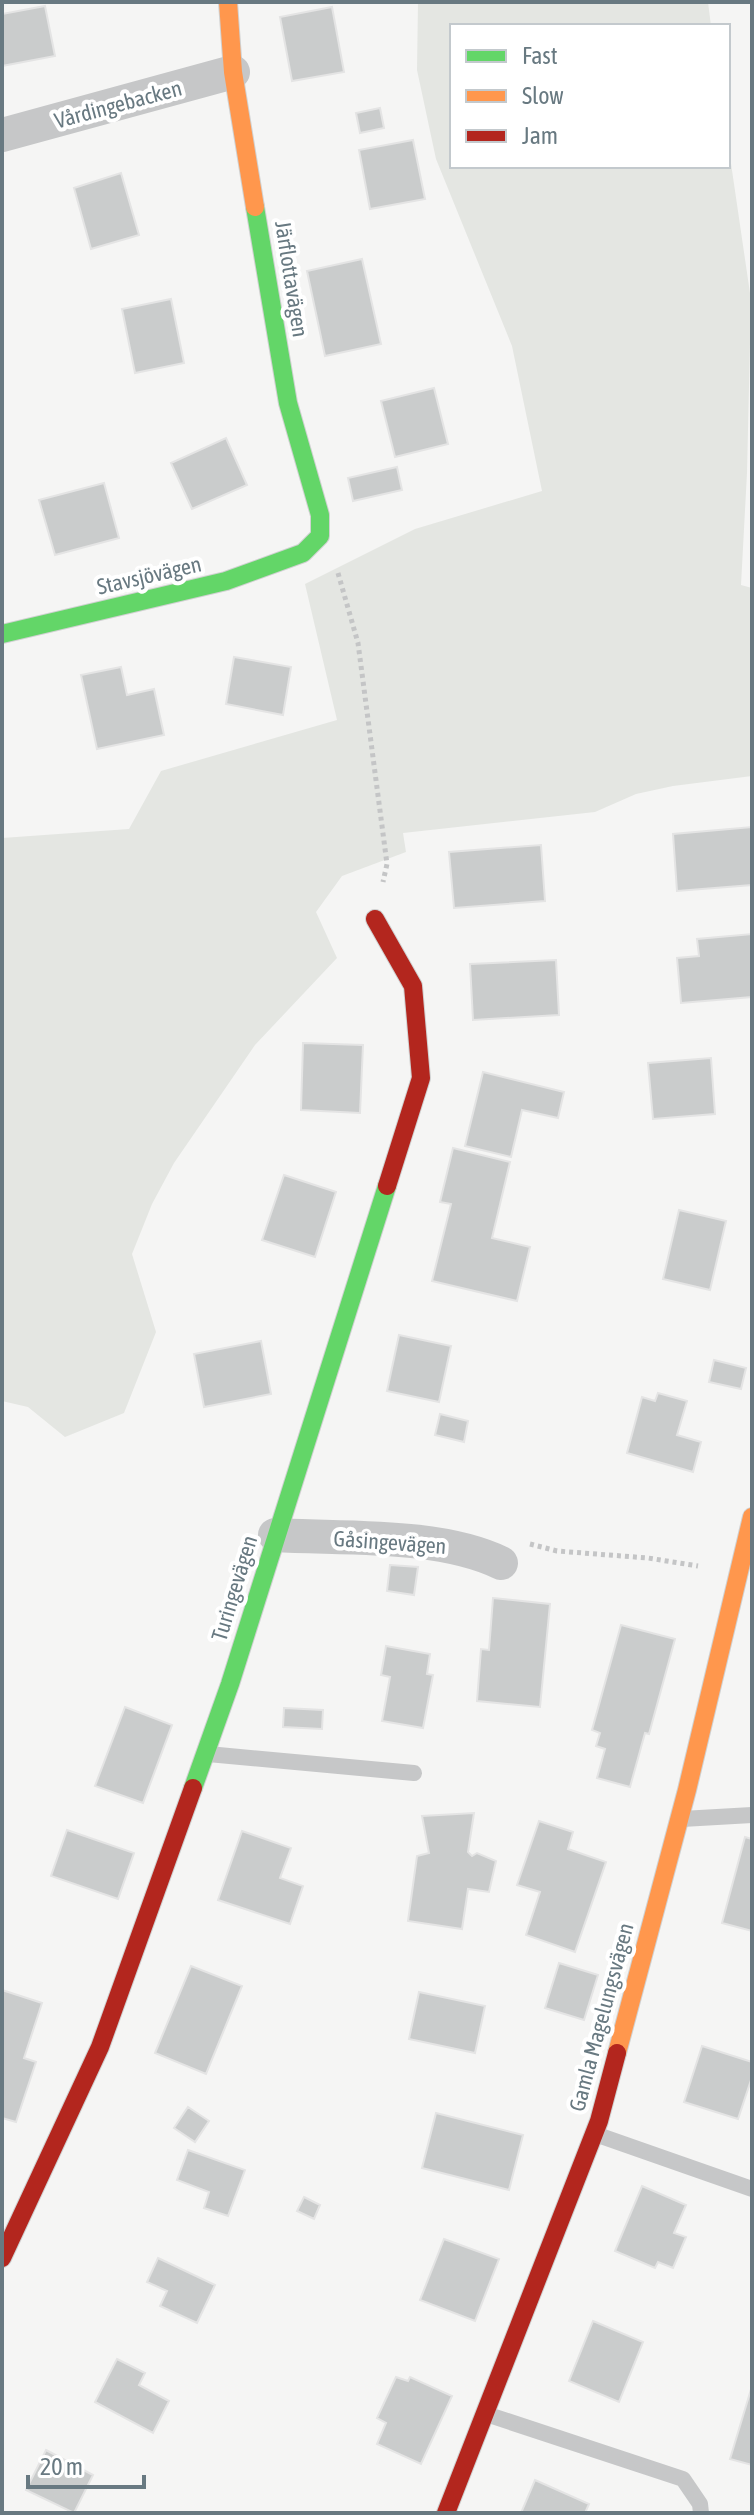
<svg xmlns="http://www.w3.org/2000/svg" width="754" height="2515" font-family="'Asap Condensed',sans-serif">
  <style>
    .green { fill: #e4e6e2 }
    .building { fill: #cacccc; stroke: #e4e4e4; stroke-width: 2 }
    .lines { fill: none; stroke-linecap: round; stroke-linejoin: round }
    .fast-casing { stroke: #d0d1d1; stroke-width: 20 }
    .slow-casing { stroke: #d0d1d1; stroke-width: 20 }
    .jam-casing { stroke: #d0d1d1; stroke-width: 20 }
    .path { stroke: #c4c5c6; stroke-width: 5; stroke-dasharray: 4 4; stroke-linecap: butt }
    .lane { stroke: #c6c7c8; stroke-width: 16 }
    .street { stroke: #c6c7c8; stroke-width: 34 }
    .fast { stroke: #63d668; stroke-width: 18 }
    .slow { stroke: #ff974d; stroke-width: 18 }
    .jam { stroke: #b3261e; stroke-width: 18 }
    .labels { text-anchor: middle; stroke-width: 8; stroke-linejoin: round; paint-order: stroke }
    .street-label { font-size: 22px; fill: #687981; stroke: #fff }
  </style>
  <rect width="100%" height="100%" fill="#f5f5f4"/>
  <path class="green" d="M418 2H708L711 26H452V166H728V143L751 300 747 473 741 585 752 588V776L673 786 636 794 595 812 403 833 406 852 342 876 316 912 337 958 255 1045 174 1163 152 1204 132 1254 156 1332 124 1413 65 1437 28 1407 2 1401V838L129 829 161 771 337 720 305 584 415 529 542 491 512 346 436 159 417 70Z"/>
  <path class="building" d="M45 6 55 56 2 66V14Z
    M332 7 344 72 292 81 280 17Z
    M380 108 384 128 360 133 356 113Z
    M413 140 425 199 370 209 359 150Z
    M121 173 139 235 91 249 74 188Z
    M362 259 381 344 325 356 307 271Z
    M171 299 184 363 135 373 122 309Z
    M434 388 448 444 395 457 381 401Z
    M226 438 247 485 192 509 171 463Z
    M397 467 402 490 353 501 348 478Z
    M104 483 119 538 55 555 39 500Z
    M234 657 291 667 283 715 226 704Z
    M121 667 127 695 154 689 164 735 97 749 81 675Z
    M752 827V885L677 891 673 834Z
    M541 845 545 901 454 908 449 852Z
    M752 934V997L681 1003 677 958 699 956 697 939Z
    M556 960 559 1015 473 1020 470 964Z
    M303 1043 363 1045 360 1113 301 1110Z
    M711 1058 715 1114 653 1119 648 1063Z
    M483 1072 564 1092 558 1118 522 1110 511 1157 465 1146Z
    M453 1148 510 1162 492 1238 530 1247 517 1301 432 1281 451 1204 440 1202Z
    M284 1175 336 1192 315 1257 262 1240Z
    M679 1210 726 1221 710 1290 663 1279Z
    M399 1335 451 1346 439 1402 387 1391Z
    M261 1341 271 1394 204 1407 194 1354Z
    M714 1360 746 1368 741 1389 709 1382Z
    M658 1393 687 1401 677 1435 701 1442 693 1472 627 1453 642 1397 655 1401Z
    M440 1414 468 1421 464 1442 435 1435Z
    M390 1565 418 1567 414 1595 387 1591Z
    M493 1598 550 1604 540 1707 477 1701 481 1649 489 1650Z
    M621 1625 675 1639 649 1734 645 1733 630 1787 597 1778 605 1749 596 1746 600 1733 592 1730Z
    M386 1646 430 1654 427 1674 433 1675 423 1728 382 1721 390 1677 381 1675Z
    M125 1707 172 1725 143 1803 95 1786Z
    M284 1708 323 1710 322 1729 283 1727Z
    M474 1813 468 1852 472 1856 477 1853 496 1861 489 1892 468 1889 462 1929 408 1921 417 1856 429 1853 422 1816Z
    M539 1821 573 1832 568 1849 606 1862 575 1952 526 1935 540 1892 517 1885Z
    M67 1830 134 1853 118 1899 51 1876Z
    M242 1831 291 1848 280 1878 303 1886 290 1924 218 1900Z
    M745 1837 752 1839V1931L722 1923Z
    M559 1963 598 1975 584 2020 545 2008Z
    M191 1966 242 1986 206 2074 155 2053Z
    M2 1990 42 2003 24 2058 36 2062 16 2122 2 2118Z
    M419 1992 485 2006 475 2053 409 2039Z
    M702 2046 752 2062V2077L738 2119 684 2102Z
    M188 2107 209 2121 195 2142 174 2128Z
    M436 2113 523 2135 509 2190 422 2168Z
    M188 2150 245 2170 228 2216 204 2208 209 2192 177 2180Z
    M642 2186 686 2205 674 2233 686 2237 673 2268 658 2262 655 2268 615 2251Z
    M304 2197 320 2205 314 2219 297 2211Z
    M444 2239 499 2259 475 2321 420 2300Z
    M158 2258 215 2285 197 2323 160 2306 167 2291 147 2282Z
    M593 2321 643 2342 619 2402 569 2381Z
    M117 2359 145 2373 139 2385 169 2401 153 2433 95 2402Z
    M396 2377 408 2381 410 2377 452 2396 421 2464 377 2444 386 2423 377 2418Z
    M752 2386V2465L730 2459Z
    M46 2450 93 2475 74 2513 26 2490Z
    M535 2480 589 2504 585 2513H521Z"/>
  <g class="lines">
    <g class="fast-casing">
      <path id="fast" d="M2 634 226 581 303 553 320 536V515L288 403 255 207
        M193 1788 230 1684 387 1186"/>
    </g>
    <g class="slow-casing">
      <path id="slow" d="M228 2 233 72 255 207
        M617 2053 687 1790 752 1517"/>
    </g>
    <g class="jam-casing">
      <path id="jam" d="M375 919 413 986 421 1078 387 1186
        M2 2258 100 2047 193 1788
        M446 2513 599 2121 617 2053"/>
    </g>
    <path class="path" d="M338 573 358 643 387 864 383 882
      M530 1544 557 1551 648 1558 698 1566"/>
    <path class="lane" d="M208 1754 414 1773
      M682 1819 752 1815
      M595 2134 752 2189
      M486 2414 683 2479 700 2504 701 2513"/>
    <path class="street" d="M2 135 233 72
      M275 1535C345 1539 439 1533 501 1563"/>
    <use href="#fast" class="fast"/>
    <use href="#slow" class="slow"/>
    <use href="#jam" class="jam"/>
  </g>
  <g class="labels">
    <g class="street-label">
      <text transform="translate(118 104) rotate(-15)" y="8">Vårdingebacken</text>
      <text transform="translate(292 279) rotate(81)" y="8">Järflottavägen</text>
      <text transform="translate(149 575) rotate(-13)" y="8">Stavsjövägen</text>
      <text transform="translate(390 1542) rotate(4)" y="8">Gåsingevägen</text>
      <text transform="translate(234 1588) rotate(-73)" y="8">Turingevägen</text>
      <text transform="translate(601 2017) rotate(-75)" y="8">Gamla Magelungsvägen</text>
    </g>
  </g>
  <rect width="754" height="2515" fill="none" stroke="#687981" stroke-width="8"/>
  <rect x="450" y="24" width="280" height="144" fill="#ffffff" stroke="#c3c9cd" stroke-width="2"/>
  <rect x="466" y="50" width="40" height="12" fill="#63d668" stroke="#c3c9cd" stroke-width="2"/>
  <text x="522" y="64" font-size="24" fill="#687981">Fast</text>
  <rect x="466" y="90" width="40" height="12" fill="#ff974d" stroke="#c3c9cd" stroke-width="2"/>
  <text x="522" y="104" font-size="24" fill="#687981">Slow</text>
  <rect x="466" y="130" width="40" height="12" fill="#b3261e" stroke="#c3c9cd" stroke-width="2"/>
  <text x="522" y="144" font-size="24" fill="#687981">Jam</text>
  <path d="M28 2475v12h116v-12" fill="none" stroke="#687981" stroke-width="4"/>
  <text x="40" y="2475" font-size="24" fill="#687981" stroke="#ffffff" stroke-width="6" paint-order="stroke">20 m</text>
</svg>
